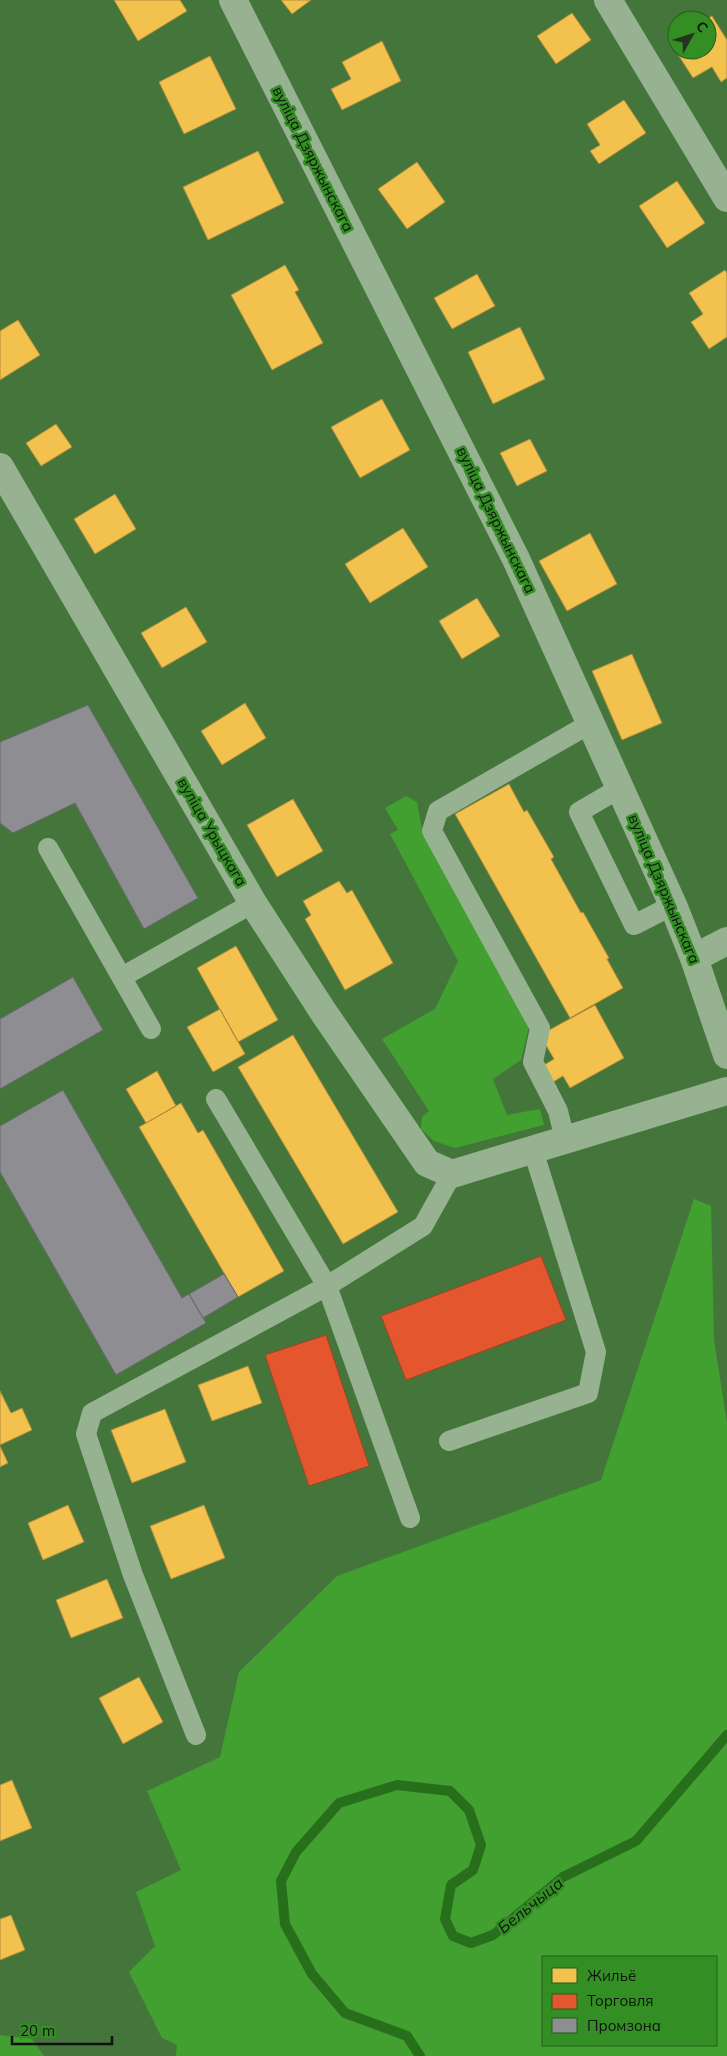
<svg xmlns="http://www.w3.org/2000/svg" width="727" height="2056" font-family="Mulish,sans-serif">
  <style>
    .green { fill: #41a02f; fill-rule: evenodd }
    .homes { fill: #f2c14e; stroke: #ae8c3c }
    .shops { fill: #e4572e; stroke: #a54225 }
    .industry { fill: #8d8d92; stroke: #68686b }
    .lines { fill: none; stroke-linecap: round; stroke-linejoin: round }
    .stream { stroke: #286f1b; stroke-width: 10 }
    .service { stroke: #96b290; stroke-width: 20 }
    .minor { stroke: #96b290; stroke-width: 28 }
    .tertiary { stroke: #96b290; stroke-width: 28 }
    .labels { text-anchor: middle; stroke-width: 5; stroke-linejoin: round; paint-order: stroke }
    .street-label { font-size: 15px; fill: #111; stroke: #338f23 }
    .water-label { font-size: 16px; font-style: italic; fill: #111; stroke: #338f23 }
  </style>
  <rect width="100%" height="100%" fill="#44763c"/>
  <path class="green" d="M406 796 417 802 423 835 529 1026 521 1060 493 1079 507 1115 540 1109 544 1125 455 1148 434 1141 421 1129 422 1117 429 1111 382 1039 435 1009 458 961 390 834 398 830 385 808Z
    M694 1199 711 1206 714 1340 727 1423V2056H176L177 2045 162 2038 129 1972 155 1946 136 1892 181 1870 147 1791 220 1757 239 1672 337 1576 601 1480ZM716 1957V2045H543V1957Z
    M0 2035 32 2039 44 2056H0Z"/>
  <path class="homes" d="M114 0H180L187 11 138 41Z
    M281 0H311L292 14Z
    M572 13 591 40 556 64 537 36Z
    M712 16 727 40V78L721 82 712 67 693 78 670 42 677 37V50H707V20H705Z
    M382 41 401 81 342 110 331 89 351 79 342 62Z
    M210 56 236 109 184 134 159 82Z
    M624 100 646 133 599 164 590 151 600 145 587 124Z
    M258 151 284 203 208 240 183 187Z
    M417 162 445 202 407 229 378 189Z
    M677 181 705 223 667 248 639 206Z
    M285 265 299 290 295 292 323 343 272 370 231 295Z
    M725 270 727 273V337L709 349 691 322 703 314 689 293Z
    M477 274 495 306 452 329 434 298Z
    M18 320 40 355 0 380V331Z
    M520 327 545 379 493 404 468 352Z
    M382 399 410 450 360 478 331 427Z
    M56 424 72 447 41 466 26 443Z
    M530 439 547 471 517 486 500 453Z
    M115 494 136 529 95 554 74 519Z
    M403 528 428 567 370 603 345 564Z
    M590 533 617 584 567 611 539 561Z
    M477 598 500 636 462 659 439 621Z
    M186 607 207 642 162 668 141 633Z
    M632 654 662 723 622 740 592 671Z
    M245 703 266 738 222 765 201 731Z
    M509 784 524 812 527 810 554 857 551 859 581 913 583 912 609 958 607 959 623 988 570 1018 455 814Z
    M293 799 323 851 277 877 247 825Z
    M339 881 347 893 352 890 393 963 345 990 305 919 311 915 303 901Z
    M236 946 278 1020 238 1042 197 968Z
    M595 1005 624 1058 570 1088 563 1076 548 1085 539 1068 554 1059 540 1035Z
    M220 1009 245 1054 213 1072 187 1027Z
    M293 1035 398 1212 343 1244 238 1067Z
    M157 1071 176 1106 146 1123 126 1089Z
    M181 1103 198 1133 203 1130 284 1271 238 1297 139 1127Z
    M248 1366 262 1403 212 1421 198 1385Z
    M0 1391 11 1413 22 1408 32 1430 0 1445Z
    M165 1409 186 1462 132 1483 111 1430Z
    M0 1446 8 1463 0 1467Z
    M68 1505 84 1542 43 1560 28 1523Z
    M204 1505 225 1558 171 1579 150 1526Z
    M107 1579 123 1618 71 1638 56 1600Z
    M139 1677 163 1722 123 1744 99 1698Z
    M12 1780 32 1828 0 1841V1785Z
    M11 1915 25 1950 0 1960V1919Z"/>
  <path class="shops" d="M541 1256 566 1320 406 1380 381 1316Z
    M326 1335 369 1466 309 1486 265 1355Z"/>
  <path class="industry" d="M88 705 198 898 144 929 75 803 13 833 0 823V742Z
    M73 977 103 1030 0 1089V1019Z
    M63 1090 182 1298 189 1294 206 1323 116 1375 0 1172V1126Z
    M224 1274 238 1297 203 1318 189 1294Z"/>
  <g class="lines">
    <path class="stream" d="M420 2056 407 2036 345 2013 312 1974 285 1924 281 1881 296 1852 339 1803 397 1785 450 1791 469 1810 481 1845 473 1870 451 1885 445 1919 453 1936 471 1943 493 1935 563 1877 636 1841 727 1735"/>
    <path class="service" d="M620 788 579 812 634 925 673 905
      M48 848 151 1029
      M122 977 253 903
      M216 1099 327 1286 410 1518
      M565 1140 558 1111 533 1062 540 1028 432 831 438 811 591 723
      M449 1441 588 1393 596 1352 533 1150
      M196 1735 133 1575 86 1434 92 1413 327 1286 423 1226 452 1174"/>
    <path class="minor" d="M608 0 727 198
      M0 467 253 903 324 1013 427 1163 452 1174 727 1091
      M694 958 727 941"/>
    <path class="tertiary" d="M233 0 516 559 673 905 694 958 727 1055"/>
  </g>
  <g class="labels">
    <g class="street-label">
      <text transform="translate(313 159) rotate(63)" y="5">вуліца Дзяржынскага</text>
      <text transform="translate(496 520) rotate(64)" y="5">вуліца Дзяржынскага</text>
      <text transform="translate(212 832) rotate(60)" y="5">вуліца Урыцкага</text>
      <text transform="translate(664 889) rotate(67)" y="5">вуліца Дзяржынскага</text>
    </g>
    <g class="water-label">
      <text transform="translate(530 1905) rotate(-39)" y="6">Бельчыца</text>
    </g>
  </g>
  <rect x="542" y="1956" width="175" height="90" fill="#338f23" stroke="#255d1c"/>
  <rect x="552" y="1968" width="25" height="15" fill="#f2c14e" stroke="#255d1c"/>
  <text x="587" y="1981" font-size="15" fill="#111111">Жильё</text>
  <rect x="552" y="1994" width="25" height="15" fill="#e4572e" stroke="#255d1c"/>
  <text x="587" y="2006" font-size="15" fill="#111111">Торговля</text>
  <rect x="552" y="2018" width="25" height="15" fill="#8d8d92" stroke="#255d1c"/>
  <text x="587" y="2031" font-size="15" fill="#111111">Промзона</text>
  <g transform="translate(692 35) rotate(51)"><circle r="24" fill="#338f23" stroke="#255d1c"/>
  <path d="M0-4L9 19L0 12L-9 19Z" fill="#233420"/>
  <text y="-8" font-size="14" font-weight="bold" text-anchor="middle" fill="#111111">С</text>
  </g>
  <path d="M12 2036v8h100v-8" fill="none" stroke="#111111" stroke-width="2.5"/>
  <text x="20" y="2036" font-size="15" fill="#111111" stroke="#338f23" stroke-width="4" paint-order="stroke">20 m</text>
</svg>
